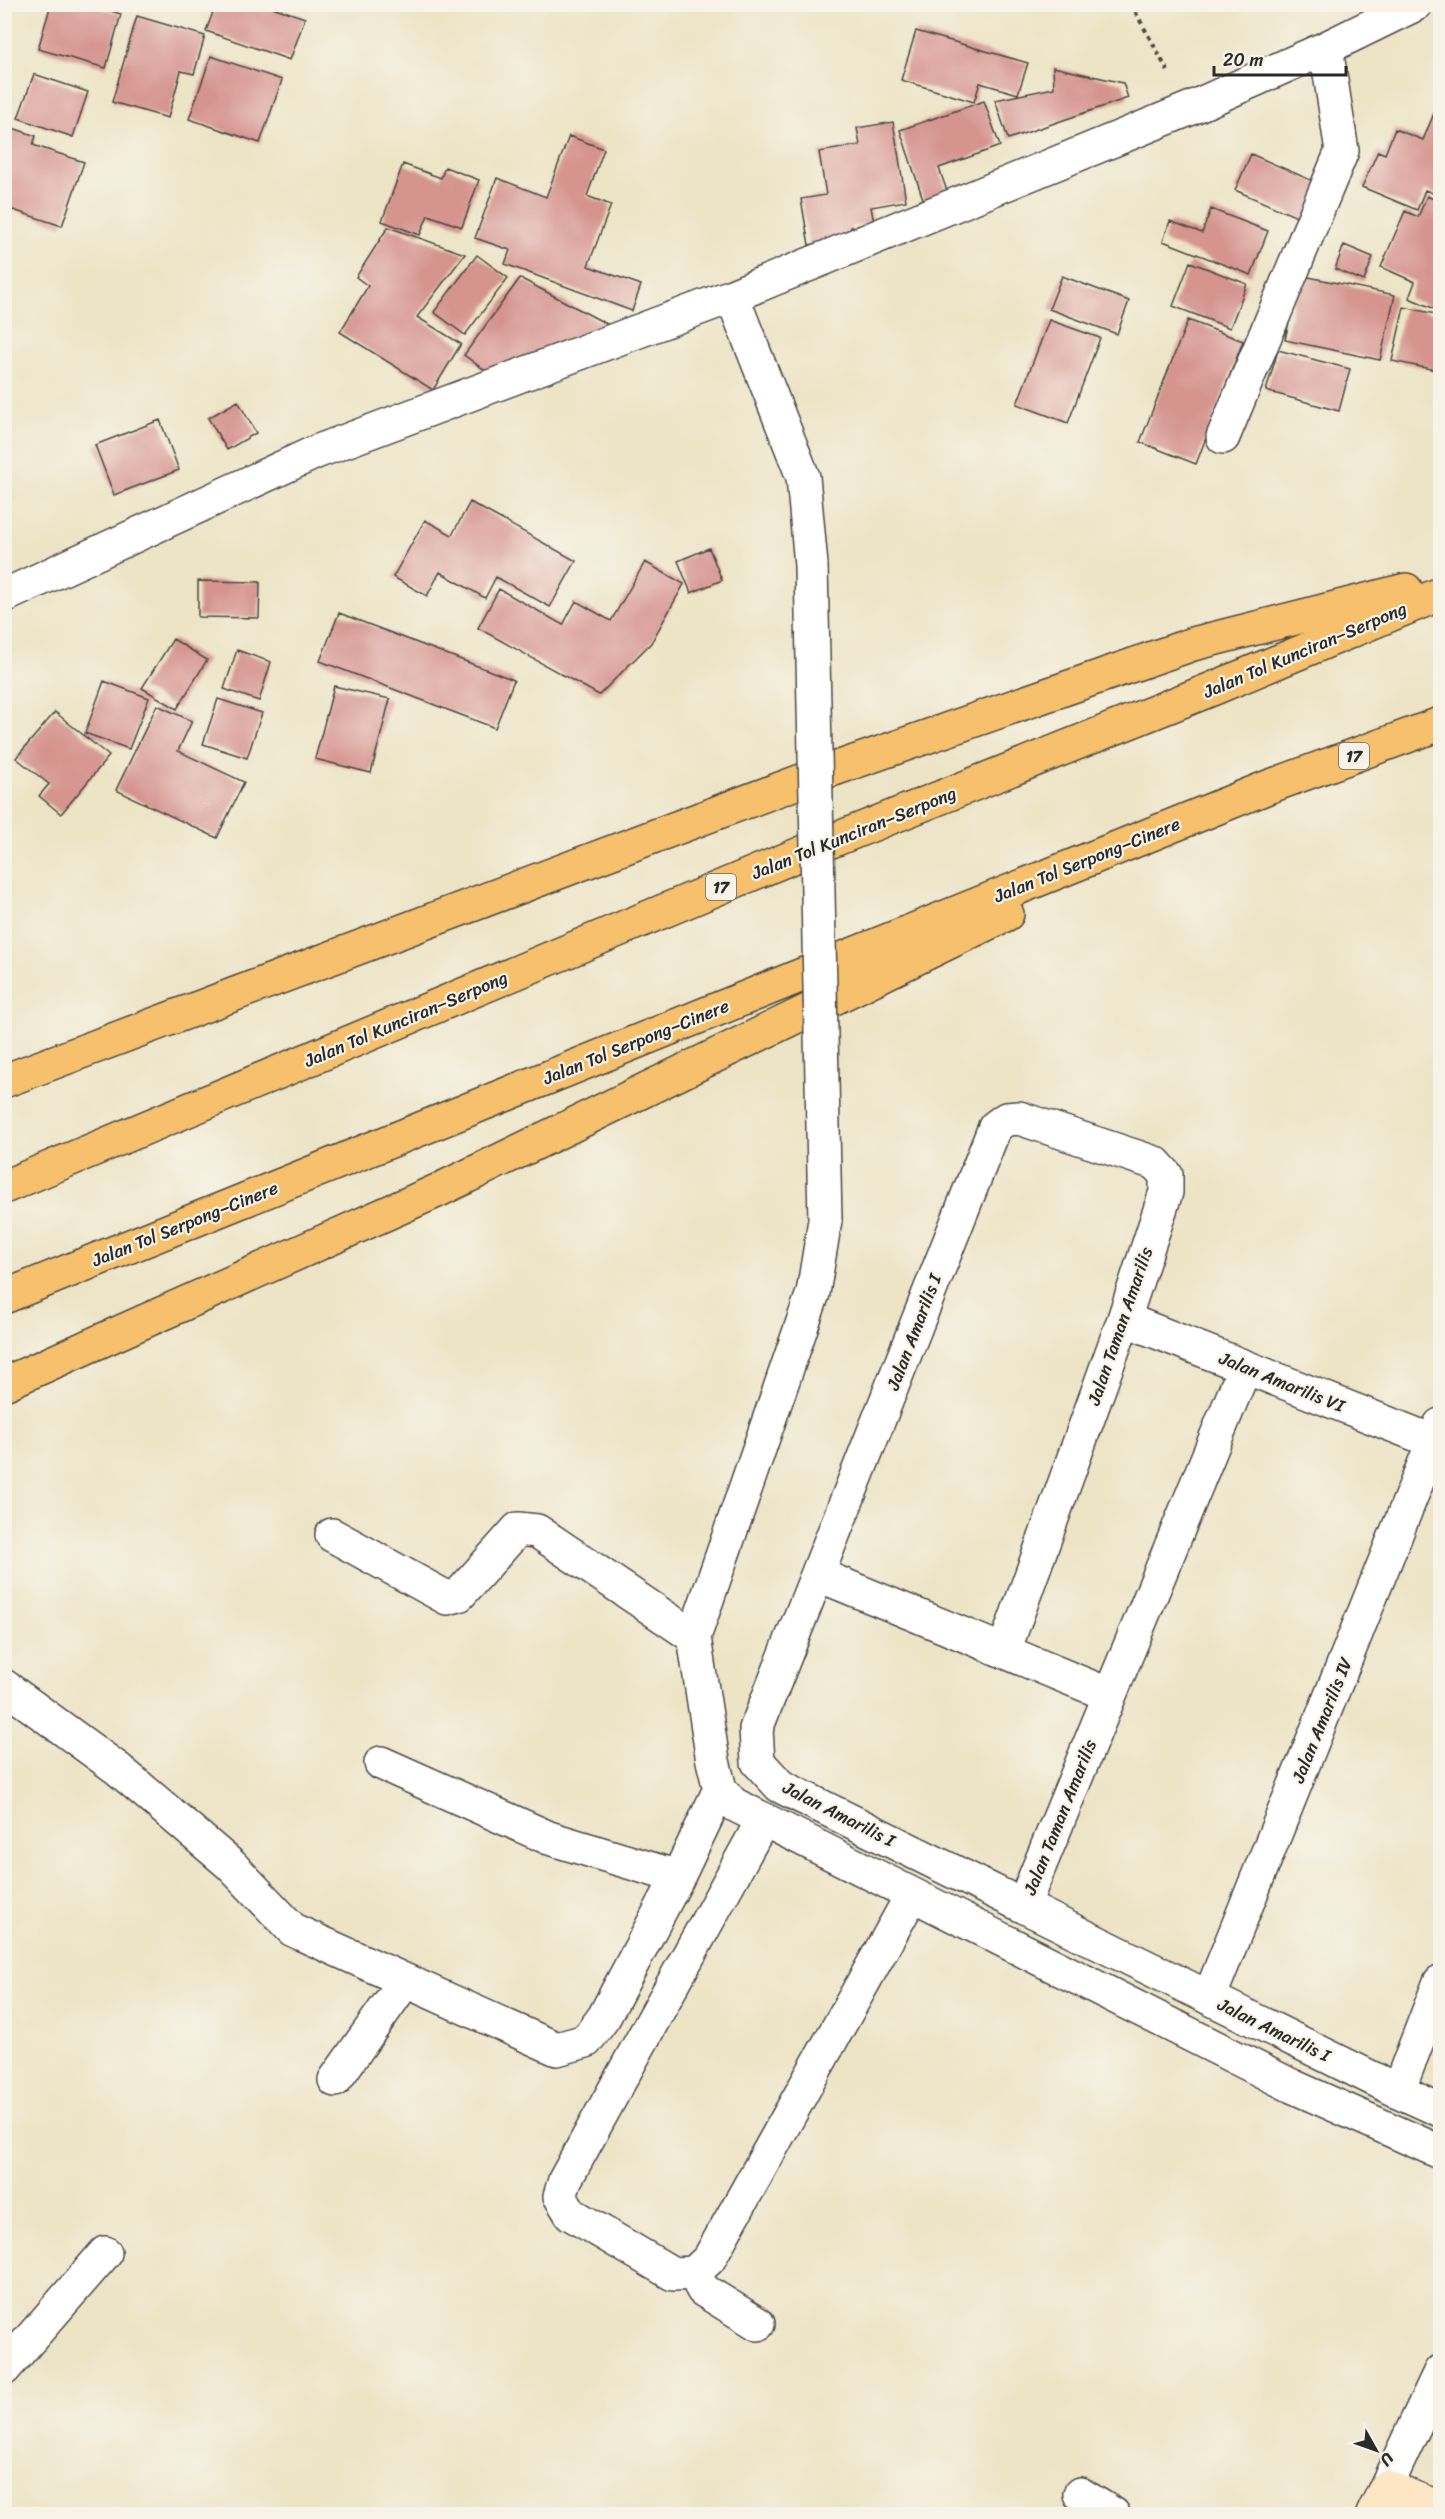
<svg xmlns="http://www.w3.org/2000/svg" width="1445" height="2519" font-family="Sriracha,sans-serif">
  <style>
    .building { fill: #d6948f }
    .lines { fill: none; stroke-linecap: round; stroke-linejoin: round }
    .street-casing { stroke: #484742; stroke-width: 36 }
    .secondary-casing { stroke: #484742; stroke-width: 36 }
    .highway-casing { stroke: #484742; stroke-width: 36 }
    .path { stroke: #484742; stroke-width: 4; stroke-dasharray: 4.5 4.5; stroke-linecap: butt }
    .street { stroke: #fff; stroke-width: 33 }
    .secondary { stroke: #fce6c4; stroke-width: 33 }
    .highway { stroke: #f7c06c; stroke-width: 33 }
    .street-bridge-casing { stroke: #484742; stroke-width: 36; stroke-linecap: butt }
    .street-bridge { stroke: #fff; stroke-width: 33 }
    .labels { text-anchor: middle; stroke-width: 4.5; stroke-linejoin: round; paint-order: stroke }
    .shield { fill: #f7f3e8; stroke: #686764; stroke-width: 1.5 }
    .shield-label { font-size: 16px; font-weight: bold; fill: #2b2b2b }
    .street-label { font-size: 18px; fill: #2b2b2b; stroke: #f7f3e8 }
  </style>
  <rect width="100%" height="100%" fill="#f7f3e8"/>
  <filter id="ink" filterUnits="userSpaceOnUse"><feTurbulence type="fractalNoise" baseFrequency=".0167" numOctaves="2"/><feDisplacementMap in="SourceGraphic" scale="12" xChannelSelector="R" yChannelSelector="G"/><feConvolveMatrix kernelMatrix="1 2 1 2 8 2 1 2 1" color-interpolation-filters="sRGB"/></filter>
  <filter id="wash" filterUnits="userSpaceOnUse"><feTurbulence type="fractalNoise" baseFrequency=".008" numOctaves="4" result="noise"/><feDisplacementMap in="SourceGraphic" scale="24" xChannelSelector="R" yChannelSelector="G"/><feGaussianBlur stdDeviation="1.35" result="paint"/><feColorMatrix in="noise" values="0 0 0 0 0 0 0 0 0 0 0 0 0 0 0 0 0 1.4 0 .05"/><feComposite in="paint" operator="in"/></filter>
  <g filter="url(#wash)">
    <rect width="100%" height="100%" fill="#ede4c6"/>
    <g id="blocks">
      <path class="building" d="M51 4H87L121 14 106 68 38 49Z
        M216 4H263L305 18 290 60 206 31Z
        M137 16 205 36 194 74 181 71 168 118 112 102Z
        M916 31 1028 63 1018 94 980 83 974 102 901 80Z
        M211 56 282 80 260 143 189 119Z
        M1053 67 1123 83 1128 98 1008 139 995 100 1054 88Z
        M34 74 88 92 73 137 18 118Z
        M984 101 1000 146 939 168 948 194 924 202 900 130Z
        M1435 111 1440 113V196L1425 190 1417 210 1362 187 1378 151 1385 154 1395 129 1423 140Z
        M893 122 906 201 871 207 874 223 851 227 853 237 809 245 801 199 826 195 819 152 860 145 857 128Z
        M4 125 36 136 33 145 84 162 62 226 4 207Z
        M569 136 604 149 587 196 611 205 588 266 641 285 632 311 505 264 510 250 475 238 497 178 546 197Z
        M1251 154 1322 185 1306 221 1235 190Z
        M403 164 441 178 445 167 479 180 462 227 428 215 420 235 382 221Z
        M1427 196 1440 202V311L1409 298 1415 282 1381 267 1405 211 1418 217Z
        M1211 209 1268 231 1251 275 1163 241 1170 221 1202 233Z
        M388 227 465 254 417 317 461 344 433 390 340 332 368 286 356 277Z
        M1344 245 1373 257 1364 281 1335 269Z
        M477 255 508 278 465 335 434 312Z
        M1190 262 1247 284 1230 328 1173 306Z
        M1299 275 1395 295 1380 360 1285 340Z
        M1062 276 1129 301 1117 334 1049 309Z
        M520 278 620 331 498 380 464 355Z
        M1404 307 1440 315V349L1436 370 1392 361Z
        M1049 320 1100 338 1068 423 1017 404Z
        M1188 320 1243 341 1196 464 1140 442Z
        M1278 350 1350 369 1339 411 1266 391Z
        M238 401 256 433 227 450 208 418Z
        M160 420 179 470 114 495 95 445Z
        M470 502 576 561 550 607 496 577 485 598 440 572 427 596 393 577 425 520 452 535Z
        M709 548 722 580 691 593 678 561Z
        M645 562 684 584 651 643 599 695 478 628 499 589 563 625 576 601 611 621Z
        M198 581 260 582 259 618 198 617Z
        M339 613 514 680 495 728 320 661Z
        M173 639 207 660 177 709 142 688Z
        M237 650 271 662 259 701 224 689Z
        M104 681 149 698 129 749 85 733Z
        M334 686 390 699 371 773 315 759Z
        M218 699 262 713 247 758 203 744Z
        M157 705 192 721 178 751 244 782 217 838 116 790Z
        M55 712 109 756 61 814 39 796 49 784 16 758Z"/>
    </g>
  </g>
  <g filter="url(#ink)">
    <use href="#blocks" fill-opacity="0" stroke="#484742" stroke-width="1.5"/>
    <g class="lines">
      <g class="street-casing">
        <path id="street" d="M732 296 803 477 811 565
          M1223 437 1342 151 1326 48
          M4 596 316 452 732 296 1189 109 1326 48 1416 4
          M825 1220 813 1293 694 1637 713 1761 720 1789 733 1804 1292 2086 1440 2152
          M1124 1319 1440 1444
          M332 1535 447 1598 459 1595 518 1529 537 1531 694 1637
          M819 1575 1110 1695
          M1004 1651 1124 1319 1166 1192V1175L1155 1163 1019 1118 1006 1119 995 1127 756 1729 758 1762 780 1786 1398 2091 1440 2110
          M4 1686 118 1769 231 1865 293 1930 557 2049 586 2041 604 2017 678 1877 720 1789
          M381 1763 549 1838 678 1877
          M763 1820 565 2180 560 2196 571 2214 673 2274 694 2273 709 2259 912 1895
          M1023 1906 1245 1367
          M1209 1998 1440 1425
          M335 2080 405 1981
          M1398 2091 1440 1982
          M694 2273 703 2290 758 2324
          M4 2369 105 2253
          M1386 2487 1440 2372
          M1080 2494 1113 2514"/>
      </g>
      <g class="secondary-casing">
        <path id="secondary" d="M1373 2514 1386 2487 1440 2508"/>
      </g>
      <g class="highway-casing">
        <path id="highway" d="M4 1081 817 775 1193 644 1406 590
          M4 1187 814 848 1212 689 1440 594
          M4 1297 1268 787 1440 724
          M4 1384 439 1190 1007 914"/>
      </g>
      <path class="path" d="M1131 4 1170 75"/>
      <use href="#street" class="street"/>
      <use href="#secondary" class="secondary"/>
      <use href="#highway" class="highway"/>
      <g class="street-bridge-casing">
        <path id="street-bridge" d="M811 565 825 1220"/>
      </g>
      <use href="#street-bridge" class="street-bridge"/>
    </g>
  </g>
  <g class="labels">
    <g class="shield">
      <rect x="1339" y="743" width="30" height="26" rx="4.5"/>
      <rect x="706" y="874" width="30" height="26" rx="4.5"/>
    </g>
    <g class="shield-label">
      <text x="1354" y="762">17</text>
      <text x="721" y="893">17</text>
    </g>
    <g class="street-label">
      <text transform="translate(1305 650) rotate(-23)" y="6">Jalan Tol Kunciran–Serpong</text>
      <text transform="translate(854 833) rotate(-22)" y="6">Jalan Tol Kunciran–Serpong</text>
      <text transform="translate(1087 860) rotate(-22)" y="6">Jalan Tol Serpong–Cinere</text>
      <text transform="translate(406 1019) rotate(-23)" y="6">Jalan Tol Kunciran–Serpong</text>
      <text transform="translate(636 1042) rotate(-22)" y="6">Jalan Tol Serpong–Cinere</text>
      <text transform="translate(185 1224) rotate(-22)" y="6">Jalan Tol Serpong–Cinere</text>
      <text transform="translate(1120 1326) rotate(-71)" y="6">Jalan Taman Amarilis</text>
      <text transform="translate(914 1332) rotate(-69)" y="6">Jalan Amarilis I</text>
      <text transform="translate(1282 1382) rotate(22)" y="6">Jalan Amarilis VI</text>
      <text transform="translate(1322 1720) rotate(-68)" y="6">Jalan Amarilis IV</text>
      <text transform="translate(839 1814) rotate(27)" y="6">Jalan Amarilis I</text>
      <text transform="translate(1060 1817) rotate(-68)" y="6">Jalan Taman Amarilis</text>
      <text transform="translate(1274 2030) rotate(26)" y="6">Jalan Amarilis I</text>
    </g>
  </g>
  <rect width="1445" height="2519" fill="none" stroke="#f7f3e8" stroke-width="24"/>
  <g transform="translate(1376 2450) rotate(130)" stroke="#f7f3e8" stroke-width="4.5" paint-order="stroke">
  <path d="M0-4.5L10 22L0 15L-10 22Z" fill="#2b2b2b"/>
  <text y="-9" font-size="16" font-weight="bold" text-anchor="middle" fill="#2b2b2b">U</text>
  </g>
  <path d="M1214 66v9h132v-9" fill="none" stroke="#2b2b2b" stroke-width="3"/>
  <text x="1223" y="66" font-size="18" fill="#2b2b2b" stroke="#f7f3e8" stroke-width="4.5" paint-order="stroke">20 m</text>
</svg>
